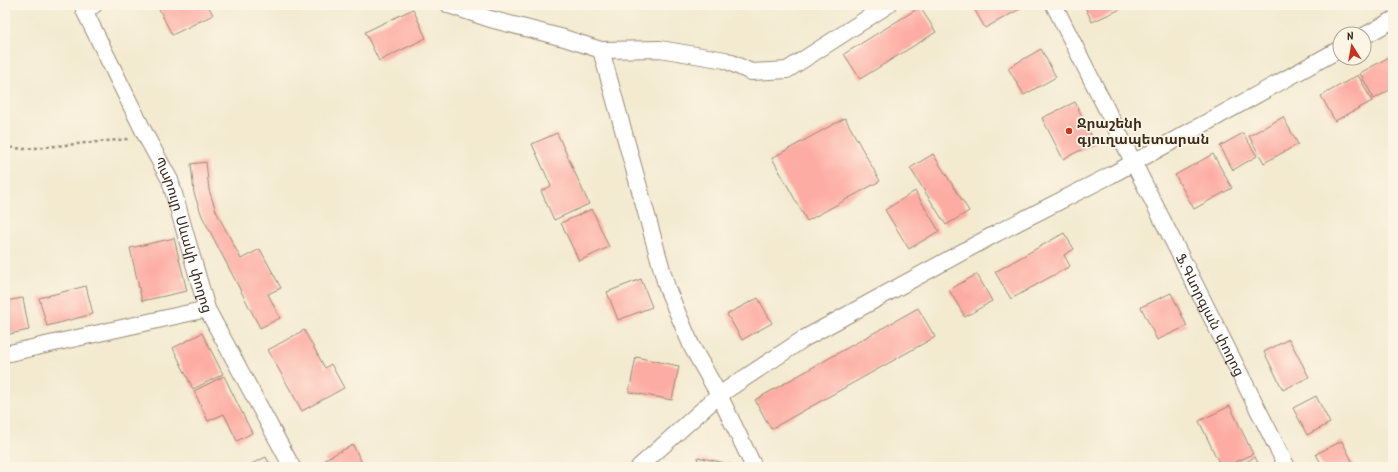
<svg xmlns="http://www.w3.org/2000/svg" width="1398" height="472" font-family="Kalam,'Noto Sans Armenian',sans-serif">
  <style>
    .building { fill: #fdaca3 }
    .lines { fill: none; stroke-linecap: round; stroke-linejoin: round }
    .minor-casing { stroke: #978a77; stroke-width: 18 }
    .path { stroke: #978a77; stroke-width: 2.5; stroke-dasharray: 3 3; stroke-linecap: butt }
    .minor { stroke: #fff; stroke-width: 16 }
    .poi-dot { fill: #c8321e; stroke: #fcf5e5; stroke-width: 1.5 }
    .labels { text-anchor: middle; stroke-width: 3.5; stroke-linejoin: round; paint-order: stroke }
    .poi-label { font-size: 14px; font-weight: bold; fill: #3b2a1e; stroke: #fcf5e5; text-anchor: start }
    .street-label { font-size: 14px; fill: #3b2a1e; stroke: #fcf5e5 }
  </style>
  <rect width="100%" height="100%" fill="#fcf5e5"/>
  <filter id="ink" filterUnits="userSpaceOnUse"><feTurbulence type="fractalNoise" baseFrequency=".025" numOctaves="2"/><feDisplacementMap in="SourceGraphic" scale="8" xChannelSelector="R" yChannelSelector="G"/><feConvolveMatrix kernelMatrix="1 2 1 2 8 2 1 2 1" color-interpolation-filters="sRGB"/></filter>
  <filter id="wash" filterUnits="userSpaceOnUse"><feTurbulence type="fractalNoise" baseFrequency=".012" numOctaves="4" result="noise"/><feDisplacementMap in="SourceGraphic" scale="16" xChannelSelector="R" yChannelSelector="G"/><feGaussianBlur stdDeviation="0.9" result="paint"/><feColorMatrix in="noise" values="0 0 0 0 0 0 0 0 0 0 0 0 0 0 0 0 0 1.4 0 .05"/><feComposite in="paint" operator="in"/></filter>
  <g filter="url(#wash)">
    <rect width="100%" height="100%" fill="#f3ead0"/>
    <g id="blocks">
      <path class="building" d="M157 5H208L213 15 172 35Z
        M972 5H1018L1020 9 985 28Z
        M1084 5H1121L1123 8 1092 22Z
        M920 7 936 32 860 79 844 54Z
        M413 9 426 38 379 61 365 32Z
        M1041 49 1056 77 1024 95 1008 68Z
        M1393 55V88L1374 99 1360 73Z
        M1358 75 1372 101 1335 121 1321 96Z
        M1075 102 1095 143 1063 159 1042 118Z
        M1283 117 1298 144 1264 163 1249 136Z
        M845 118 880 181 807 221 772 158Z
        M557 133 589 204 554 220 541 191 551 186 532 144Z
        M1243 133 1257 156 1233 170 1220 146Z
        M933 154 969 211 946 225 910 168Z
        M1213 154 1232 188 1194 209 1175 175Z
        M206 162 209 190 216 211 241 259 260 249 281 288 268 294 280 318 260 328 202 216 194 193 191 164Z
        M915 191 939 231 909 249 885 210Z
        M592 209 609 247 579 261 561 223Z
        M1064 233 1074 249 1064 255 1070 266 1011 299 995 272Z
        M174 238 187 291 142 301 130 248Z
        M977 274 992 301 965 317 949 290Z
        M641 279 652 307 618 320 607 292Z
        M86 286 93 314 47 326 39 298Z
        M1171 293 1187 326 1157 340 1141 307Z
        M23 298 29 330 5 335V301Z
        M758 298 772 323 742 340 727 314Z
        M918 308 935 337 771 429 755 400Z
        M304 330 325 368 331 364 344 388 302 411 268 350Z
        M202 333 223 374 193 389 173 348Z
        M1289 339 1309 377 1283 390 1264 352Z
        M636 357 679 366 672 400 629 392Z
        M224 376 252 433 237 441 224 414 208 421 194 391Z
        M1316 396 1330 423 1307 435 1293 408Z
        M1230 406 1253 454 1226 467H1221L1199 421Z
        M1342 441 1355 467H1323L1316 454Z
        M353 445 364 467H329L325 459Z
        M266 457 271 467H245Z
        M698 457 738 466V467H696Z
        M1255 457 1260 467H1237Z"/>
    </g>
  </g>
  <g filter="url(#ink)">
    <use href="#blocks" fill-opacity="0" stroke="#978a77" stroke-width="1"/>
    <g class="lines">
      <g class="minor-casing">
        <g id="minor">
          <path id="s1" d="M94 5 84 10 147 138 170 180 207 309 292 467"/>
          <path d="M449 5 490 19 564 38 601 50 660 49 725 60 751 72 787 70 888 5"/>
          <path id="s2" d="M1054 5 1287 467"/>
          <path d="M1364 36 1393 20"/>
          <path d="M601 50 667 288 692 347 719 395 754 467"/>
          <path d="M5 354 207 309"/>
          <path d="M639 467 719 395 805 338 997 233 1111 175 1340 49"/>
        </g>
      </g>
      <path class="path" d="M5 147 24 149 128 139"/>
      <use href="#minor" class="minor"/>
    </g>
  </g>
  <circle class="poi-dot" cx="1069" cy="131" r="4"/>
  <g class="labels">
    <g class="poi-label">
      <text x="1077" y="128">Ջրաշենի<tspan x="1077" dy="16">գյուղապետարան</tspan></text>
    </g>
    <g class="street-label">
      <text dy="5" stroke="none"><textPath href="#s1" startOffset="258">Պարույր Սևակի փողոց</textPath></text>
      <text dy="5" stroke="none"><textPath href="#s2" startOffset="347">Ֆ.Գևորգյան փողոց</textPath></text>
    </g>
  </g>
  <rect width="1398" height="472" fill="none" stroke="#fcf5e5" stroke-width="20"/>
  <g transform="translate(1352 46) rotate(349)"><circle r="19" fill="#fcf5e5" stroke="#afa495"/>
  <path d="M0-3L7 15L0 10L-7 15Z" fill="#c8321e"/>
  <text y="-6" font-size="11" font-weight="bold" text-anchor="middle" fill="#3b2a1e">N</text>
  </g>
</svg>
